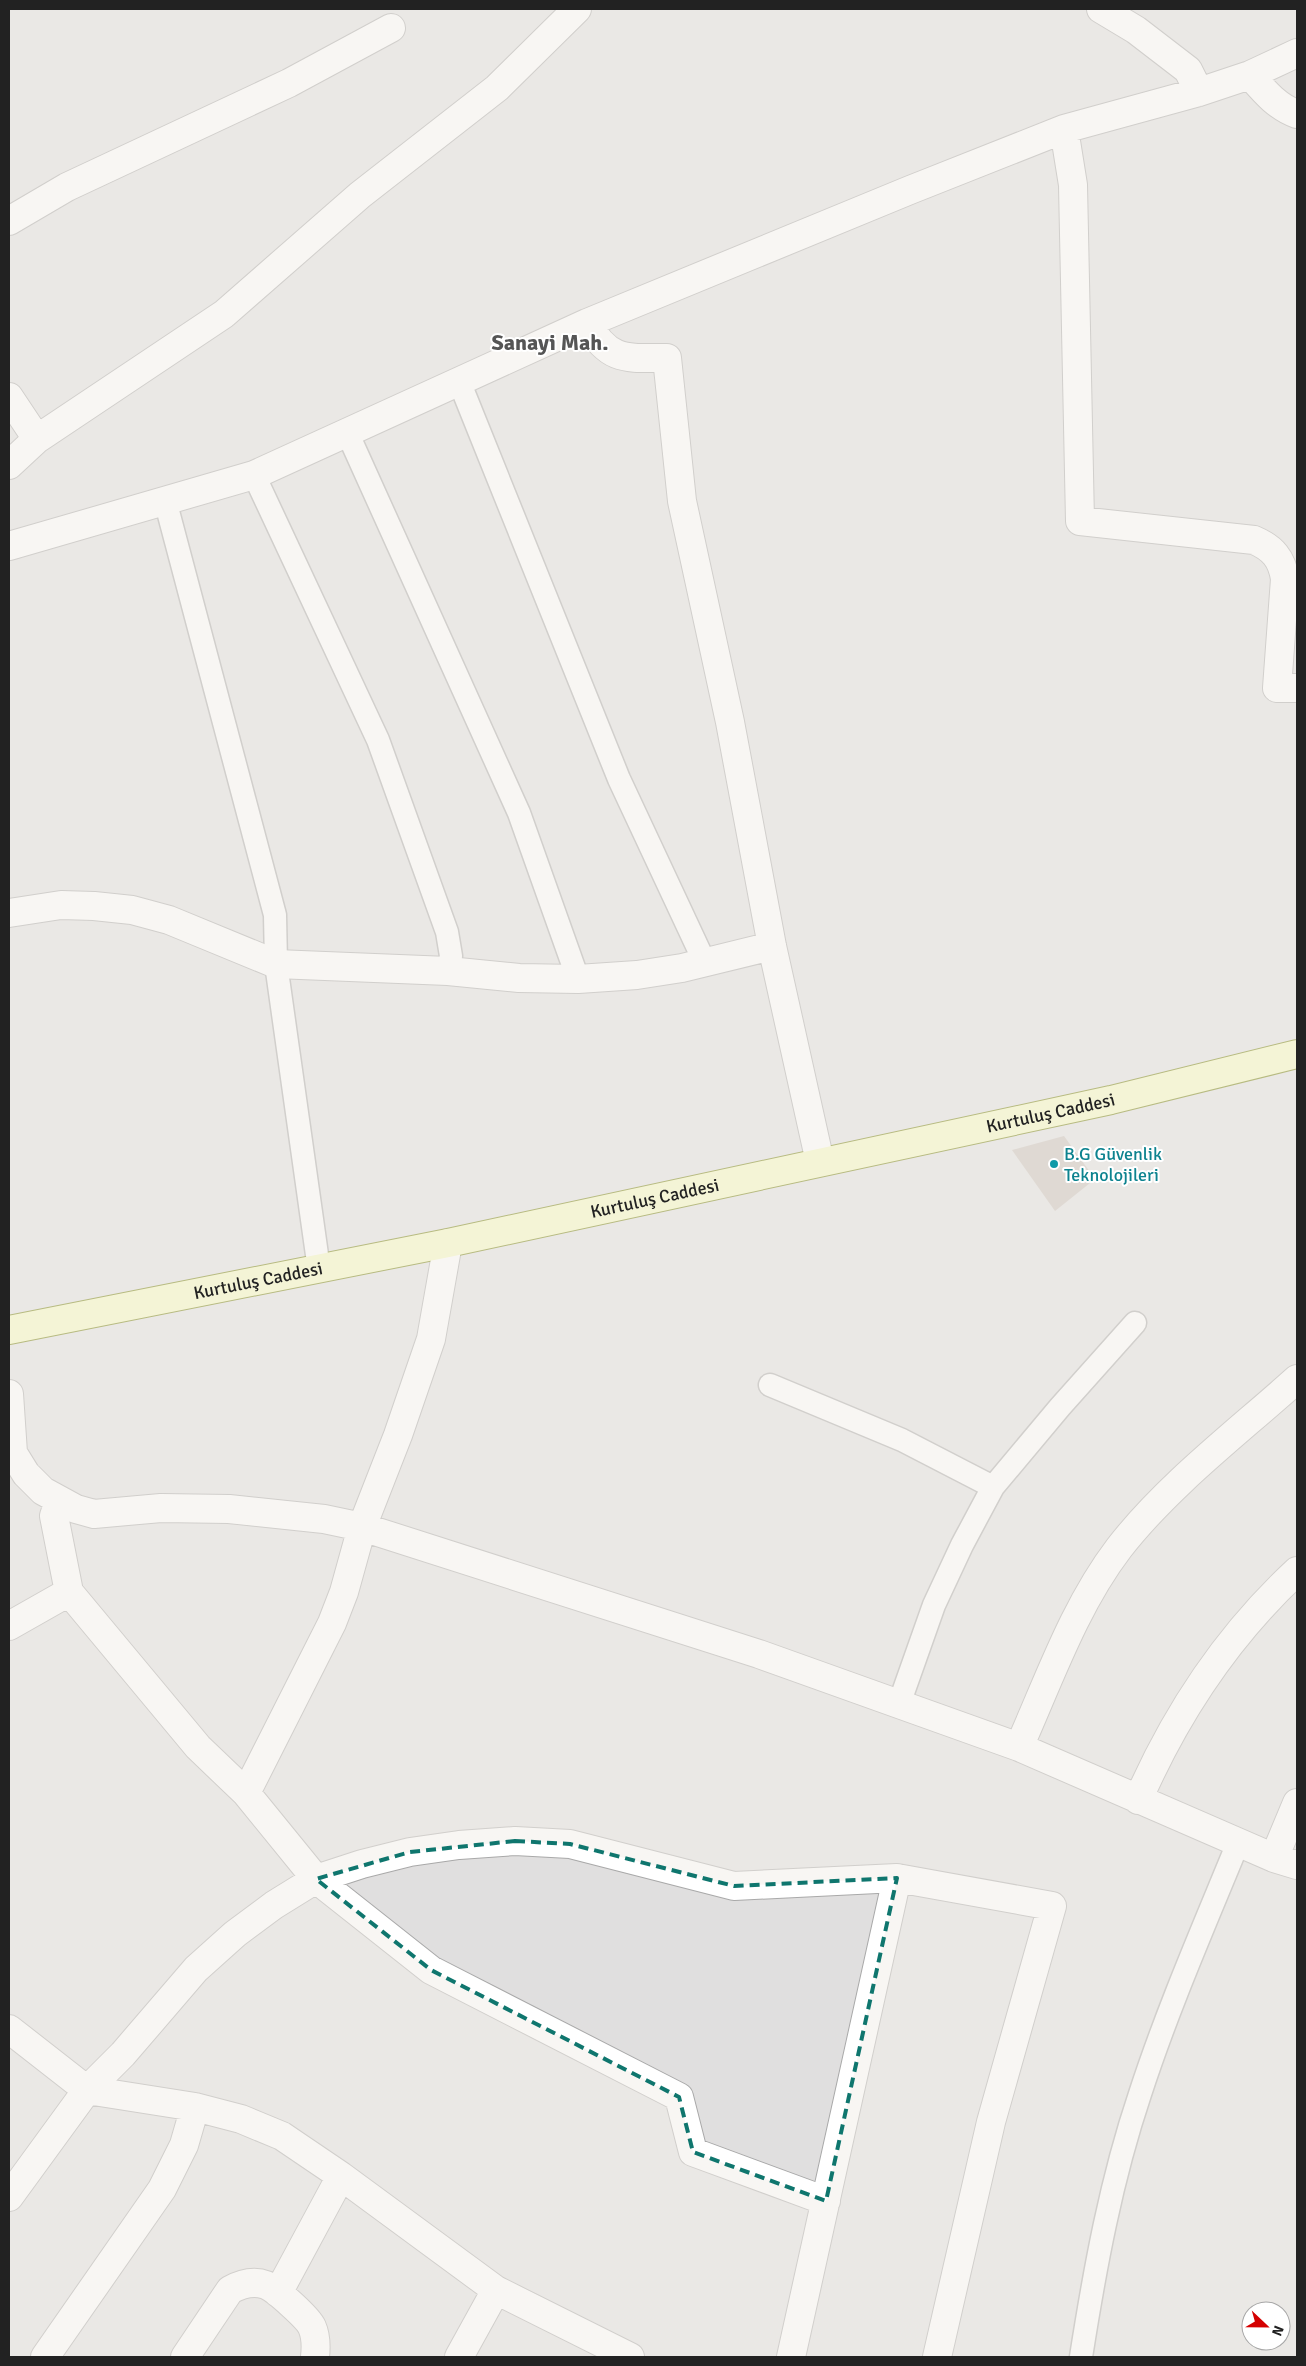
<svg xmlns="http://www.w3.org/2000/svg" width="1306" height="2366" font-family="Signika,sans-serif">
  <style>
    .residential { fill: #e0dfdf; fill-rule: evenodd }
    .building { fill: #c7bfb8 }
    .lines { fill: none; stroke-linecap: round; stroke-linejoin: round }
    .lane-casing { stroke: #a9a9a9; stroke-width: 25 }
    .street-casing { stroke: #a9a9a9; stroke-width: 30 }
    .secondary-casing { stroke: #707d05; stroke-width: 30 }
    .lane { stroke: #fff; stroke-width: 22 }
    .street { stroke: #fff; stroke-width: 28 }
    .secondary { stroke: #f7fabf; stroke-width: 28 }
    .marked { fill: none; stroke: #0f766e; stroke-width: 4; stroke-dasharray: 10 6; stroke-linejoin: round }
    .culture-dot { fill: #0f9aa8; stroke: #fff; stroke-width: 2 }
    .labels { text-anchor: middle; stroke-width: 4; stroke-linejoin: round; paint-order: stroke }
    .street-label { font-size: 18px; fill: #222; stroke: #fff }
    .culture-label { font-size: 18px; fill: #0d838f; stroke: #fff; text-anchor: start }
    .district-label { font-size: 22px; font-weight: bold; fill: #555; stroke: #fff }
  </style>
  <rect width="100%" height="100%" fill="#f2efe9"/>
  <path class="residential" d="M9 9H1297V2357H9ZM1251 2311H1281V2341H1251Z"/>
  <path class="building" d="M1064 1136 1095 1179 1055 1211 1012 1150Z"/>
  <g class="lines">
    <g class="lane-casing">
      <path id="lane" d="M459 381 619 779 705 963
        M347 432 519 813 578 979
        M254 475 378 740 447 932 451 956 448 971
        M165 500 275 915 276 964 319 1269
        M770 1385 902 1440 993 1487
        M899 1704 934 1605 962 1545 993 1487 1060 1407 1135 1323
        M1081 2357C1095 2268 1111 2180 1140 2094 1168 2008 1204 1926 1238 1843"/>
    </g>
    <g class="street-casing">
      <path id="street" d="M1101 9 1136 30 1188 70 1199 92
        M1250 75C1264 91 1277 107 1297 114
        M1064 129 1073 185 1080 521 1254 540C1273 548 1282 559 1285 579L1277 688H1297
        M9 221 67 187 289 83 391 28
        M587 323C609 362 626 358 667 358L682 501 730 722 772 946 820 1162
        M9 397 37 439
        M9 465 37 439 224 314 360 195 497 88 577 9
        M9 546 254 475 587 323 910 190 1064 129 1199 92 1250 75 1297 53
        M9 913 61 905 94 906 132 910 169 920 276 964 448 971 519 978 578 979 637 975 682 968 772 946
        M448 1243 431 1339 398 1435 362 1527 344 1592 332 1623 246 1793 316 1879 431 1970 679 2097 693 2152 826 2201
        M9 1394 13 1453 26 1474 43 1491 76 1509 94 1514 161 1508 229 1509 324 1519 362 1527 759 1654 1019 1747 1274 1858 1297 1865
        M59 1501 54 1516 69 1592 198 1747 246 1793
        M9 1626 69 1592
        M1019 1747C1049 1680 1074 1607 1119 1548 1168 1485 1238 1432 1297 1379
        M1138 1800C1176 1713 1227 1636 1297 1571
        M1274 1858 1297 1803
        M9 2029 87 2090 195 2107 241 2119 282 2136 341 2176 496 2290 630 2357
        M9 2197 87 2090 123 2054 196 1969 235 1934 274 1905 316 1879 362 1864 410 1852 459 1845 515 1841 570 1844 734 1886 897 1878 1052 1906 991 2122 937 2357
        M278 2293 341 2176
        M45 2357 162 2189 184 2145 195 2107
        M185 2357 230 2290C241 2284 253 2280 266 2285 276 2289 308 2318 312 2327 316 2336 316 2348 315 2357
        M459 2357 496 2290
        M791 2357 897 1878"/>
    </g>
    <g class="secondary-casing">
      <g id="secondary">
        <path id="s1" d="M9 1330 448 1243 1111 1100 1297 1054"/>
      </g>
    </g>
    <use href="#lane" class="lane"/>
    <use href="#street" class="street"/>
    <use href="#secondary" class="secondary"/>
  </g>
  <path d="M0 0H1306V2366H0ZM515 1841 570 1844 734 1886 897 1878 826 2201 693 2152 679 2097 431 1970 316 1879 410 1852Z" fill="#f2efe9" fill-opacity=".55" fill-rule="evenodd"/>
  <path class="marked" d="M515 1841 570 1844 734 1886 897 1878 826 2201 693 2152 679 2097 431 1970 316 1879 410 1852Z"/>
  <circle class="culture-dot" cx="1054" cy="1164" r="5"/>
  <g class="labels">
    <g class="street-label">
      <text dy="6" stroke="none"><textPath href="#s1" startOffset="1064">Kurtuluş Caddesi</textPath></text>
      <text dy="6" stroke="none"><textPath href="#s1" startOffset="659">Kurtuluş Caddesi</textPath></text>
      <text dy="6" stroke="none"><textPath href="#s1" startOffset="254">Kurtuluş Caddesi</textPath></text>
    </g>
    <g class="culture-label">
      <text x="1064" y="1160">B.G Güvenlik<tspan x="1064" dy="21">Teknolojileri</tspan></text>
    </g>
    <g class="district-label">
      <text x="550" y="350">Sanayi Mah.</text>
    </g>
  </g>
  <rect width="1306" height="2366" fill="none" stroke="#222222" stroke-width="20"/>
  <g transform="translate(1266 2326) rotate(112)"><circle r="24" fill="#ffffff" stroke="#a7a7a7"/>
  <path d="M0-4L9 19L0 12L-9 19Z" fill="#d40000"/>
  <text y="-8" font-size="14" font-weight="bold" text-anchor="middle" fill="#222222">N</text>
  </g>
</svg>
